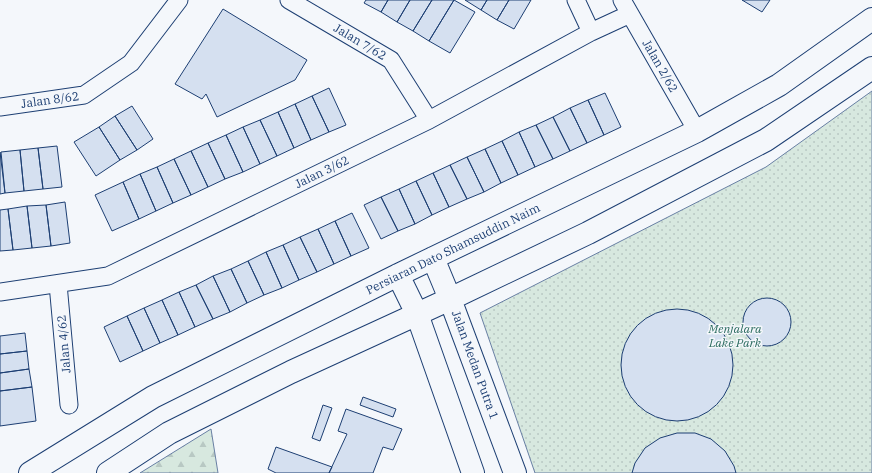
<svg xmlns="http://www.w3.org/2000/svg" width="872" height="473" font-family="'IBM Plex Serif',serif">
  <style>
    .forest { fill: url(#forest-firs); stroke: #687fa3 }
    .park { fill: url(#park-dots); stroke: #687fa3 }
    .building { fill: #d5e0f0; stroke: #1d3f73 }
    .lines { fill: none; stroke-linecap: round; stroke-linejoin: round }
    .street-casing { stroke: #1d3f73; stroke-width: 19 }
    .secondary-casing { stroke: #1d3f73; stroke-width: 24 }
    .street { stroke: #f4f7fb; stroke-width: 17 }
    .secondary { stroke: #f4f7fb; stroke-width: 22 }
    .labels { text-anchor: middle; stroke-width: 3; stroke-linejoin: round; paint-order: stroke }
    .street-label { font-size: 12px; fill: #1d3f73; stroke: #f4f7fb }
    .park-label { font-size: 12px; font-style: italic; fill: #2c6c60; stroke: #f4f7fb }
  </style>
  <defs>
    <pattern id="forest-firs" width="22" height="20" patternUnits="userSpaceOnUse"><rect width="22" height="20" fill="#d7e8df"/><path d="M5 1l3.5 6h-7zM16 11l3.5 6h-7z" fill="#b8c8c3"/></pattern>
    <pattern id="park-dots" width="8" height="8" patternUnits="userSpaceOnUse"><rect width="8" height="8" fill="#d7e8df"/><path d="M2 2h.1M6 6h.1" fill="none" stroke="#b8c8c3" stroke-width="1.8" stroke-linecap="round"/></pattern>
  </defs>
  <rect width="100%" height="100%" fill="#f4f7fb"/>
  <path class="forest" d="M211 429 218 473H140Z"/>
  <path class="park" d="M872 91V473H535L480 313 766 167Z"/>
  <path class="building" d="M366 0H388L381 12 364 3Z
    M388 0H410L397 22 381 12Z
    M410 0H432L413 31 397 22Z
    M432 0H454L429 41 413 31Z
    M454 0 475 12 450 53 429 41Z
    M465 0H487L481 10Z
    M487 0H509L497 20 481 10Z
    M509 0H531L514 29 497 20Z
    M742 0H770L762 12Z
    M223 9 307 60 295 80 217 117 206 94 202 99 175 84Z
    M329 88 346 125 329 132 312 96Z
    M605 93 621 127 604 135 588 100Z
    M312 96 329 132 311 140 295 104Z
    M588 100 604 135 587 143 570 108Z
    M295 104 311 140 294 148 278 112Z
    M132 106 153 139 137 150 115 116Z
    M570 108 587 143 570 151 553 117Z
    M278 112 294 148 277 156 260 120Z
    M115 116 137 150 120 160 99 127Z
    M553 117 570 151 553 159 536 125Z
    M260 120 277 156 260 164 243 127Z
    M536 125 553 159 535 167 519 132Z
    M99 127 120 160 96 176 74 142Z
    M243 127 260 164 243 172 226 135Z
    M519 132 535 167 518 175 502 141Z
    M226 135 243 172 225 179 208 143Z
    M502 141 518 175 501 183 485 149Z
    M208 143 225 179 208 187 191 151Z
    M57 146 62 187 43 189 38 148Z
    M38 148 43 189 24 191 20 150Z
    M485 149 501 183 484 192 467 157Z
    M20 150 24 191 5 193 1 152Z
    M191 151 208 187 191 195 174 159Z
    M0 152 5 193 0 194Z
    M467 157 484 192 467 199 450 165Z
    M174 159 191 195 173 203 157 167Z
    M450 165 467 199 449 207 433 173Z
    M157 167 173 203 156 211 140 174Z
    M433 173 449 207 432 215 416 181Z
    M140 174 156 211 139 219 123 182Z
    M416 181 432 215 415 224 399 189Z
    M123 182 139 219 112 231 95 195Z
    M399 189 415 224 398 231 381 197Z
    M381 197 398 231 381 239 364 205Z
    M65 202 70 243 51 246 46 205Z
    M46 205 51 246 32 248 27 206Z
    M27 206 32 248 13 250 8 209Z
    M8 209 13 250 0 251V210Z
    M352 213 369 248 351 256 335 221Z
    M335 221 351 256 334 264 318 229Z
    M318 229 334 264 317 272 300 237Z
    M300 237 317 272 299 280 283 245Z
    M283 245 299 280 282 288 266 252Z
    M266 252 282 288 264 295 248 261Z
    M248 261 264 295 247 303 231 269Z
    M231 269 247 303 230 312 213 276Z
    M213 276 230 312 213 319 196 285Z
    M196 285 213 319 195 327 179 292Z
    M179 292 195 327 178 335 162 300Z
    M743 322a24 24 0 1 1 48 0a24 24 0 1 1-48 0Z
    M162 300 178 335 160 343 144 308Z
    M144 308 160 343 143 351 127 316Z
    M621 365a56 56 0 1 1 112 0a56 56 0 1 1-112 0Z
    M127 316 143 351 120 362 104 327Z
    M25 333 27 351 0 354V336Z
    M27 351 29 369 0 373V354Z
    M29 369 32 387 0 391V373Z
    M32 387 36 421 0 426V391Z
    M363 397 396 409 393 417 360 405Z
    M323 405 332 408 320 441 312 438Z
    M346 409 402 429 393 450 383 447 373 473H329L347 434 338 431Z
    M677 433H695L711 439 725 451 734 466 736 473H632L635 463 645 448 660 438Z
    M276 447 332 467 329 473H276L268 469Z"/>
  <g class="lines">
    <g class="street-casing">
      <path id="street" d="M289 0 391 60 429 120
        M576 0 591 32
        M622 0 697 131
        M0 107 84 95 131 63 179 0
        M58 284 69 405
        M0 292 108 276 429 120 591 32 630 14"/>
    </g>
    <g class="secondary-casing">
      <path id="secondary" d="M433 258 450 299 515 473
        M398 275 417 314 473 473
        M30 473 153 397 398 275 697 131 779 85 872 19
        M108 473 169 433 291 372 450 299 588 233 766 140 872 68"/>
    </g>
    <use href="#street" class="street"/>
    <use href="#secondary" class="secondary"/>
  </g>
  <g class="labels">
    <g class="street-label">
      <text transform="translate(360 42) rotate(31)" y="4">Jalan 7/62</text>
      <text transform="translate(660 66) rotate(60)" y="4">Jalan 2/62</text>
      <text transform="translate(50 100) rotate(-8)" y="4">Jalan 8/62</text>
      <text transform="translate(322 172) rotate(-26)" y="4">Jalan 3/62</text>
      <text transform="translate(453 249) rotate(-26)" y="4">Persiaran Dato Shamsuddin Naim</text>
      <text transform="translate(64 344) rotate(-95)" y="4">Jalan 4/62</text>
      <text transform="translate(475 365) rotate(70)" y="4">Jalan Medan Putra 1</text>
    </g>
    <g class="park-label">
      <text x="735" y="333">Menjalara<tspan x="735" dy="14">Lake Park</tspan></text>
    </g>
  </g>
</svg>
